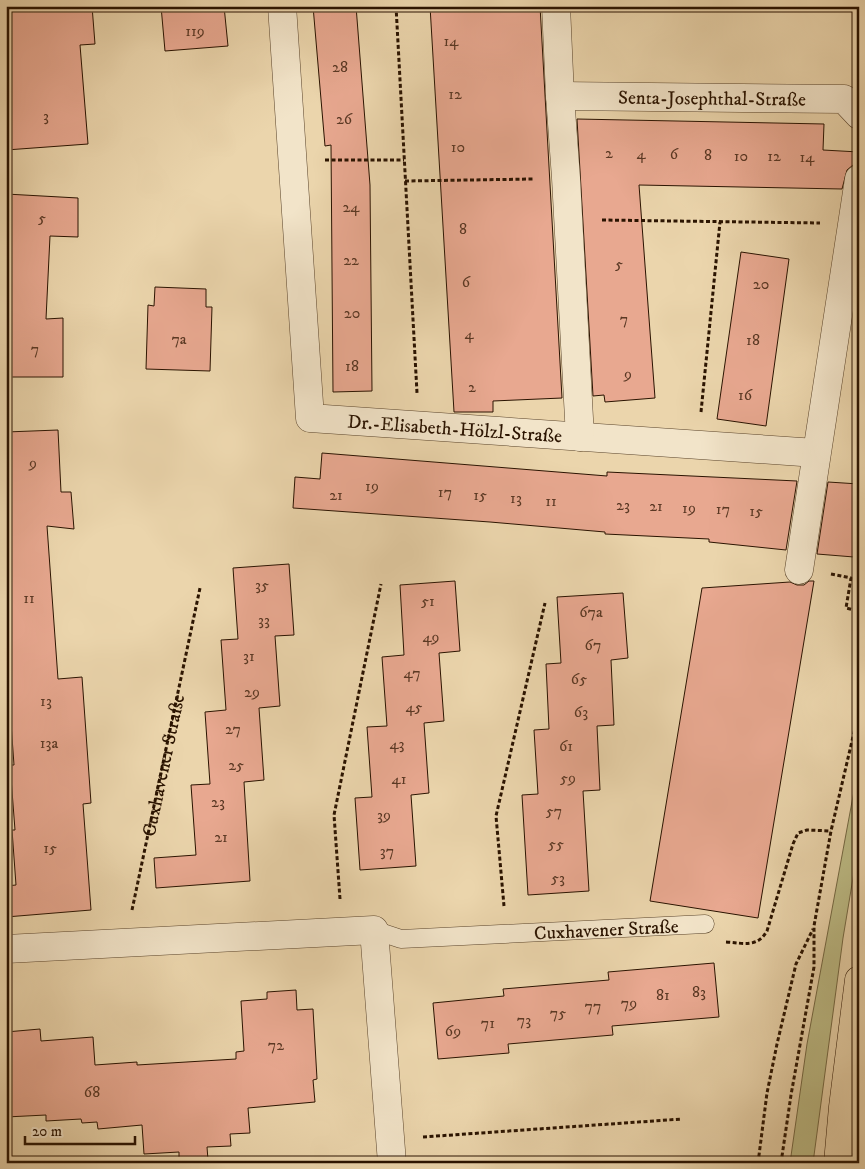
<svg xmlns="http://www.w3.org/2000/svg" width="865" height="1169" font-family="'IM FELL DW Pica',serif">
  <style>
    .green { fill: #bdbc86; stroke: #746843 }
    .building { fill: #e8a890; stroke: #2a1300 }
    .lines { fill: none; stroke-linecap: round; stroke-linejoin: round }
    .lane-casing { stroke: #5a442b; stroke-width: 19 }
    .street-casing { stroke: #5a442b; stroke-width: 29 }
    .primary-casing { stroke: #2a1300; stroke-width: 29 }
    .path { stroke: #2a1300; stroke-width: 3; stroke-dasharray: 4 2.5; stroke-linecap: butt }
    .lane { stroke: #f2e4c9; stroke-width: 18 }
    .street { stroke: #f2e4c9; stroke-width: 28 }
    .primary { stroke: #ebd5ac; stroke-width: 28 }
    .labels { text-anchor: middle; stroke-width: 4.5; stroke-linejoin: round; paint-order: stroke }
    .number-label { font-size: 16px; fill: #5a3824 }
    .street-label { font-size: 19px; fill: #2a1300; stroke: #f2e4c9 }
  </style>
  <rect width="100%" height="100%" fill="#ebd5ac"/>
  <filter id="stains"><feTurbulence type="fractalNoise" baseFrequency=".004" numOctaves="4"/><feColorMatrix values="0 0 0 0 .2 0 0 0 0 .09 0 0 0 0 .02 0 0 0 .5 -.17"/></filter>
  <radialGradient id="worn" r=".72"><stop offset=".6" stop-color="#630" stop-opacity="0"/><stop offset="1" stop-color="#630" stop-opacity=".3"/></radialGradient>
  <path class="green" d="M859 764V842L843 938 813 1163H790L807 1044Z"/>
  <path class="building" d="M6 6H92L95 44 80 45 88 144 6 150Z
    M161 6H224L228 46 165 51Z
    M313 6H356L370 185 372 391 333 392 331 145 325 146Z
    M430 6H540L562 398 493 401V412H454Z
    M577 119 824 124 823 150 859 152V164L853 165 847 170 842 189 639 185 655 398 605 402 604 395 593 396Z
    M6 194 78 198V237L50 236 46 319 63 318V377H6Z
    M741 252 789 259 766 426 717 419Z
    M155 287 206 289V307H212L210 371 146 369 148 305 154 306Z
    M58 430 61 492H71L74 529 47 526 58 679 82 677 91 803 83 804 91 910 6 917V886L16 885 12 830H15L10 765H14L8 682H6V432Z
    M322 453 607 476V472L797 481 786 550 709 542V539L605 534V532L490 522 293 508 295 477 320 479Z
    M828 482 859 484V526L854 557 817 554Z
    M289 564 294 635 275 636 280 706 259 708 264 780 244 782 250 881 156 888 154 858 196 855 191 785 210 784 205 712 226 710 221 640 238 639 233 568Z
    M455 581 460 651 439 653 444 721 424 723 429 793 411 795 416 866 360 870 355 798 372 797 367 727 387 726 382 657 404 655 400 585Z
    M809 581H814L758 918 650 901 702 588 790 582 797 585H804Z
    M623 593 628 658 611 660 614 725 597 726 600 790 583 791 589 891 528 895 522 795 538 794 534 730 549 729 546 664 561 663 557 597Z
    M714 963 719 1017 612 1026 613 1035 508 1044 509 1053 438 1059 433 1003 504 996 503 989 609 980 608 972Z
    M296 990 297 1010 313 1009 317 1079 313 1080 315 1102 248 1108 250 1133 230 1134 231 1146 207 1147 208 1160 179 1162V1152L144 1154 142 1125 98 1129 97 1122 82 1123 81 1119 46 1121V1115L6 1117V1032L40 1029 41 1041 93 1037 95 1065 137 1062V1065L236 1059V1052L244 1051 241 1001 267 999V992Z"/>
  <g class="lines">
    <g class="lane-casing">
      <g id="lane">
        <path id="s2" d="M374 930 401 939 705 924"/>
      </g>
    </g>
    <g class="street-casing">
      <g id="street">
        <path id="s3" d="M282 6 310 418 816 453"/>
        <path d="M556 6 560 96 566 178 580 437"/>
        <path id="s4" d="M560 96 844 99 859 115"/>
        <path d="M799 570 859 179"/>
        <path d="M6 949 374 930 392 1163"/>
      </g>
    </g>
    <g class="primary-casing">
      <path id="primary" d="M838 1163 843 1107 859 980"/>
    </g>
    <g class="path">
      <path d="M396 6 417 393"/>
      <path d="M325 160H404"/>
      <path d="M405 181 533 179"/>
      <path d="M602 220 820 223"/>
      <path d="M701 412 720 222"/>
      <path d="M831 574 851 578 846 608 859 611"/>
      <path d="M340 899 334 815 381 584"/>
      <path d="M504 906 496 816 545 603"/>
      <path id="s1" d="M132 910 200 588"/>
      <path d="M726 942C744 943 757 948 767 931L793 844 798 833 807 830 831 831"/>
      <path d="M423 1137 682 1119"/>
      <path d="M758 1163 767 1093 777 1044 796 964 813 929"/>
      <path d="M781 1163 791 1095 814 967V926L831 831 859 711"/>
    </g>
    <use href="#lane" class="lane"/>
    <use href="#street" class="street"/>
    <use href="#primary" class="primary"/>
  </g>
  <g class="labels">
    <g class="number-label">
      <text x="195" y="36">119</text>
      <text x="451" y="46">14</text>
      <text x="340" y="72">28</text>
      <text x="455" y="99">12</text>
      <text x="46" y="121">3</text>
      <text x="344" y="124">26</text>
      <text x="458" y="152">10</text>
      <text x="609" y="158">2</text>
      <text x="641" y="159">4</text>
      <text x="674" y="159">6</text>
      <text x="708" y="160">8</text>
      <text x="741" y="161">10</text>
      <text x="774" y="161">12</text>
      <text x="807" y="162">14</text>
      <text x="351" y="212">24</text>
      <text x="42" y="223">5</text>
      <text x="463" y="234">8</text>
      <text x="351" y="265">22</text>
      <text x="619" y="269">5</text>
      <text x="466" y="287">6</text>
      <text x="761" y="289">20</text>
      <text x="352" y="318">20</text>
      <text x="624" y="324">7</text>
      <text x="469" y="339">4</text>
      <text x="179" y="344">7a</text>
      <text x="753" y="345">18</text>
      <text x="35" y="354">7</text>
      <text x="352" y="371">18</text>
      <text x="628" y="379">9</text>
      <text x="472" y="392">2</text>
      <text x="745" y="400">16</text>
      <text x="33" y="468">9</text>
      <text x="372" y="491">19</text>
      <text x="445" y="497">17</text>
      <text x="336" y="500">21</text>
      <text x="480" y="500">15</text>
      <text x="516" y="503">13</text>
      <text x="551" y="506">11</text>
      <text x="623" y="510">23</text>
      <text x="656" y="511">21</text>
      <text x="689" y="513">19</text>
      <text x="723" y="514">17</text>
      <text x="756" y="516">15</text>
      <text x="262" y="590">35</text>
      <text x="29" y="603">11</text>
      <text x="428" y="606">51</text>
      <text x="591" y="617">67a</text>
      <text x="264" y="625">33</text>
      <text x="431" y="642">49</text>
      <text x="593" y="650">67</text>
      <text x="249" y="661">31</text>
      <text x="412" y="678">47</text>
      <text x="579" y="684">65</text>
      <text x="252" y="697">29</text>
      <text x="46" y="706">13</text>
      <text x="414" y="712">45</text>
      <text x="581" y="717">63</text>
      <text x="233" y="734">27</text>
      <text x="49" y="748">13a</text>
      <text x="397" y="749">43</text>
      <text x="566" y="751">61</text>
      <text x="236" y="770">25</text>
      <text x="568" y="783">59</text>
      <text x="399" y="784">41</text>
      <text x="218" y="807">23</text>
      <text x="554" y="816">57</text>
      <text x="384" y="820">39</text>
      <text x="221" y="842">21</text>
      <text x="556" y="849">55</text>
      <text x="50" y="853">15</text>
      <text x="387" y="856">37</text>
      <text x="558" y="883">53</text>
      <text x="699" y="997">83</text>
      <text x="663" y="1000">81</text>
      <text x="629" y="1008">79</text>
      <text x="593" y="1011">77</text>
      <text x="558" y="1018">75</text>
      <text x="524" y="1025">73</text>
      <text x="488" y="1028">71</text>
      <text x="453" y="1036">69</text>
      <text x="276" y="1050">72</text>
      <text x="92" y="1097">68</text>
    </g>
    <g class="street-label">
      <text dy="7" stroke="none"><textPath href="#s4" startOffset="152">Senta-Josephthal-Straße</textPath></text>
      <text dy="7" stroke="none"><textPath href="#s3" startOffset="558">Dr.-Elisabeth-Hölzl-Straße</textPath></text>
      <text dy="7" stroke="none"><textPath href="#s1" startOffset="148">Cuxhavener Straße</textPath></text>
      <text dy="7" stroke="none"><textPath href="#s2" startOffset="234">Cuxhavener Straße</textPath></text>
    </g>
  </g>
  <rect width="865" height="1169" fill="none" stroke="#ebd5ac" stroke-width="25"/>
  <rect x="8" y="8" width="850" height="1154" fill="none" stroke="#2a1300" stroke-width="2.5"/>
  <rect x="12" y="12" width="840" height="1144" fill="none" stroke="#2a1300"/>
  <path d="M25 1136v8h110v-8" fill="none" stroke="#2a1300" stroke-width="2.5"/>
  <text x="32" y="1136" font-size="15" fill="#2a1300" stroke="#f2e4c9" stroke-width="4" paint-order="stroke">20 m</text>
  <rect width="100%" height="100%" filter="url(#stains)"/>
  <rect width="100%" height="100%" fill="url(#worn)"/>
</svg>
